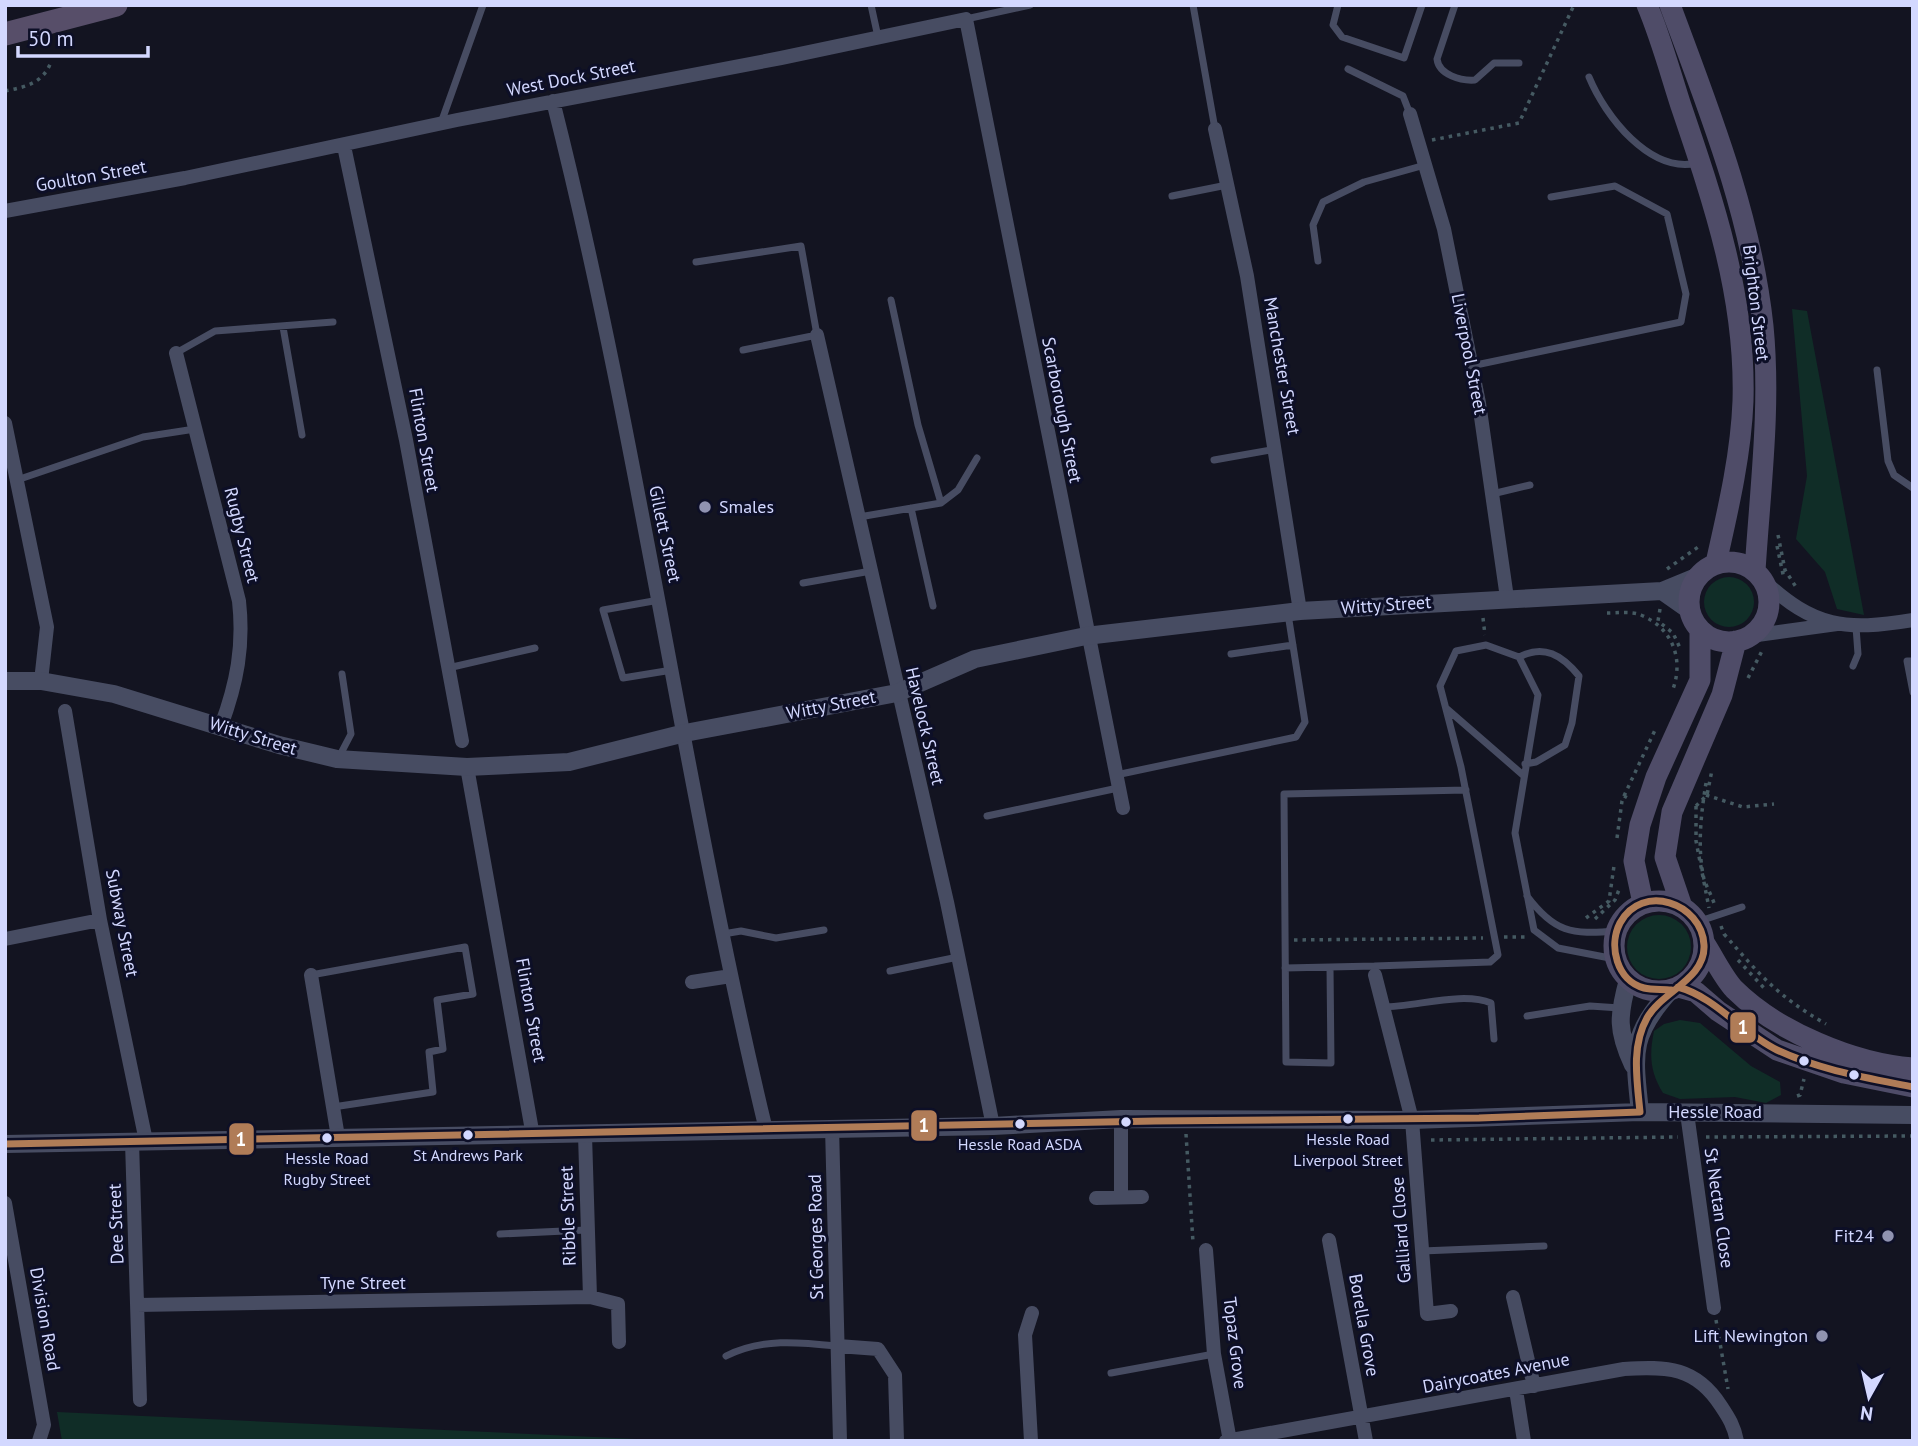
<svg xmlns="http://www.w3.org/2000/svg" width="1918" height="1446" font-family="'PT Sans',sans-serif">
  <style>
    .green { fill: #102d27 }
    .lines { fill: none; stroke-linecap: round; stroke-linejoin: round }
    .path { stroke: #455a62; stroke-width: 3.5; stroke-dasharray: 3.5 5; stroke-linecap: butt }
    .service { stroke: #474c62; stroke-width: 7 }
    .minor { stroke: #474c62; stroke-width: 14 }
    .tertiary { stroke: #474c62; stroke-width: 18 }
    .primary { stroke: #4f4c68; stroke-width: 21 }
    .trunk { stroke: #574e69; stroke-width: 23 }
    .bus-1-casing { stroke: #0d0f27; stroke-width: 12 }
    .bus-1 { stroke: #b07c57; stroke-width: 7 }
    .poi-dot { fill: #9093b1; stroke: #0d0f27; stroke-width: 2.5 }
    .bus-dot { fill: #d3d8ff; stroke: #0d0f27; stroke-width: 2.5 }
    .labels { text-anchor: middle; stroke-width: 6; stroke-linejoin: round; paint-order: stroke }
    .bus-label { font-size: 16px; fill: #d3d8ff; stroke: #0d0f27 }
    .street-label { font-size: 18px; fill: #d3d8ff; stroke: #0d0f27 }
    .poi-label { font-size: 18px; fill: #d3d8ff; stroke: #0d0f27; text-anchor: end }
    .line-badge { stroke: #0d0f27; stroke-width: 2.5 }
    .badge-label { font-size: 19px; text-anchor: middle; font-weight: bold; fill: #fff }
  </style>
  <rect width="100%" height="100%" fill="#131421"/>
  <path class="green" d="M1792 309 1807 311 1864 615 1837 609 1825 572 1796 539 1807 476Z
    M1704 602a25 25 0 1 1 50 0a25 25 0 1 1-50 0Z
    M1627 947a32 32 0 1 1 64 0a32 32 0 1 1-64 0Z
    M1680 1020 1700 1023 1751 1066 1780 1082 1781 1095 1766 1103 1735 1097 1680 1099 1663 1093C1650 1072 1649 1055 1654 1031L1664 1024Z
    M57 1412 680 1441H62Z"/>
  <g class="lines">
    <path class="path" d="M5 91C26 87 43 83 51 62
      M1432 140 1519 123 1574 5
      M1778 535 1785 570 1796 587
      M1777 546 1784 579
      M1667 569 1701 545
      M1660 609 1658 621 1673 633 1680 648
      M1607 613C1617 613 1632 611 1641 615 1672 628 1684 658 1673 689
      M1483 618 1485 635
      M1748 678 1762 651
      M1706 783C1701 813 1697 849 1704 879 1707 888 1712 896 1715 906
      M1706 795 1743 807 1774 804
      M1624 796 1656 728
      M1696 806V841L1709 908
      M1696 806 1707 795 1712 770
      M1617 838 1622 801 1624 796 1630 799
      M1586 918 1609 901 1614 866
      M1595 919 1615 900 1620 887
      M1721 926 1724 934C1760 975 1777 996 1826 1024
      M1504 937H1525
      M1294 940 1483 938
      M1738 960 1764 988
      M1797 1096 1800 1095 1804 1079
      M1186 1134 1193 1242
      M1706 1137 1913 1136
      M1431 1140 1678 1137
      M1716 1320 1728 1389"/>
    <path class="service" d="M871 5 878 37
      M1193 5 1215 129
      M1338 5 1333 25 1342 37 1404 58 1422 5
      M1455 5 1437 59C1439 75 1461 81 1475 80L1494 63H1519
      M966 19 1030 5
      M1348 69 1403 96 1410 114
      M1589 77C1605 116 1650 174 1697 163
      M441 123 483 5
      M1172 196 1227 185
      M1318 261 1313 225 1323 202 1364 182 1425 165
      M696 262 801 246 817 335 743 350
      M891 300 918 425 941 503
      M283 327 302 435
      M176 353 215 331 333 322
      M1471 366 1681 322 1686 294 1667 214 1615 186 1551 197
      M1877 370 1888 461 1894 475 1913 488
      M1214 460 1276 449
      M17 480 143 437 195 429
      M1492 494 1530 485
      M911 508 933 606
      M859 517 941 503 958 490 977 458
      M803 583 871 571
      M659 600 603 610 623 678 672 670
      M1231 654 1293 645
      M1519 657C1544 644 1562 655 1579 676L1572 723 1565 745 1536 762 1525 764
      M1913 661H1907L1913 692
      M1853 666 1858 654 1856 627
      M448 668 535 648
      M1447 709 1523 775
      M339 757 351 734 342 674
      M1116 775 1296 737 1305 722 1288 614
      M987 816 1118 788
      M1527 896C1554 932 1571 935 1616 931
      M1697 922 1742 907
      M723 934 741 931 776 938 824 930
      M1330 967 1331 1063 1286 1062 1284 794 1466 790
      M1285 968 1375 966
      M890 971 958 957
      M311 975 465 947 473 994 437 1000 443 1049 429 1052 433 1092 333 1107
      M1375 975V966L1490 962 1498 955 1461 767 1440 686 1456 651 1486 645 1519 657 1538 695 1515 833 1534 930 1558 948 1615 959
      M1383 1007C1416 1007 1462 991 1491 1003L1494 1039
      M1527 1016 1590 1006 1620 1008
      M500 1234 586 1230
      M1422 1251 1544 1246
      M726 1356C761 1338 799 1342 837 1346
      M1111 1373 1214 1354"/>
    <path class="minor" d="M553 101C639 440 684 789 766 1130
      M1410 114 1444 229 1479 403 1507 598
      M1215 129 1247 276 1300 611
      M344 146 406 440 462 741
      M5 211 185 178 457 120 781 58 966 19 1123 808
      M817 335 947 902 993 1126
      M176 353 239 601C244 646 237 683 221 726
      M5 423 47 627 41 681
      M1763 580C1814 628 1845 631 1913 620
      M1750 636 1837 624
      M65 711 100 920 146 1141
      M467 767 533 1136
      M5 939 100 920
      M311 975 338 1137
      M1375 975 1412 1120 1427 1314 1451 1311
      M692 982 731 976
      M1687 1113 1714 1308
      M1121 1119V1197
      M832 1127 840 1441
      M585 1135 590 1297
      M132 1142 140 1400
      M1096 1198 1142 1197
      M5 1203 44 1425 39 1441
      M1329 1240 1366 1441
      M1206 1250 1214 1354 1230 1441
      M1513 1297 1534 1386
      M137 1305 590 1297 618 1304 619 1342
      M838 1346 878 1349 895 1375 897 1441
      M1516 1390 1524 1441
      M1031 1441 1025 1335 1032 1313
      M1226 1441 1624 1369C1667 1366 1696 1367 1721 1406 1729 1418 1734 1426 1737 1441"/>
    <path class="tertiary" d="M1662 591 1689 610
      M5 681H41L114 694 279 745 337 759 467 767 569 762 685 733 897 693 975 659 1086 636 1300 611 1662 591 1696 577
      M1628 980C1618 1016 1617 1031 1633 1065
      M1640 1112C1634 1054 1629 1036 1671 990
      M5 1144 993 1126 1121 1119 1412 1120 1640 1112 1913 1115"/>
    <path class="primary" d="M1647 5C1661 38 1670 72 1681 106 1714 203 1746 297 1743 401 1741 455 1728 510 1716 563
      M1670 5C1709 110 1751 214 1763 326 1771 407 1760 490 1755 571
      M1689 602a40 40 0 1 1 80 0a40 40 0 1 1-80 0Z
      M1614 946a45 45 0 1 1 90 0a45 45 0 1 1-90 0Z
      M1643 903 1634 861 1640 825 1656 777 1700 680V630
      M1682 907 1665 857 1672 812 1722 695 1736 641
      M1705 944C1714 958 1723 977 1734 989 1776 1031 1854 1064 1913 1068
      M1678 987 1696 992 1718 1011 1777 1050 1844 1073 1913 1087"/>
    <path class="trunk" d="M5 34 116 5"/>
    <g class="bus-1-casing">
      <path id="bus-1" d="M1678 987C1715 997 1742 1033 1777 1050 1819 1070 1868 1078 1913 1087
        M5 1144 1155 1121 1479 1118 1640 1112C1637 1081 1631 1046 1647 1018 1661 992 1706 979 1704 945 1702 903 1642 882 1620 923 1608 946 1617 981 1644 988 1652 990 1663 989 1671 990"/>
    </g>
    <use href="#bus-1" class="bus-1"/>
  </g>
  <g class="poi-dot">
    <circle cx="705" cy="507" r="7"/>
    <circle cx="1888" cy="1236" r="7"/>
    <circle cx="1822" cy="1336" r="7"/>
  </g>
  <g class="bus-dot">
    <circle cx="1804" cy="1061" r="6"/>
    <circle cx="1854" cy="1075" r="6"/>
    <circle cx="1348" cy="1119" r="6"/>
    <circle cx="1126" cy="1122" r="6"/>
    <circle cx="1020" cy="1124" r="6"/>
    <circle cx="468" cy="1135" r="6"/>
    <circle cx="327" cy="1138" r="6"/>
  </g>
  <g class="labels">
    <g class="bus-label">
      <text x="1348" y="1145">Hessle Road<tspan x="1348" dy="21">Liverpool Street</tspan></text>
      <text x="1020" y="1150">Hessle Road ASDA</text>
      <text x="468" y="1161">St Andrews Park</text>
      <text x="327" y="1164">Hessle Road<tspan x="327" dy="21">Rugby Street</tspan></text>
    </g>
    <g class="street-label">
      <text transform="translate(571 78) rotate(-11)" y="6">West Dock Street</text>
      <text transform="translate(91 176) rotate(-10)" y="6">Goulton Street</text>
      <text transform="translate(1756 303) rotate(83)" y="6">Brighton Street</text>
      <text transform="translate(1469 354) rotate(79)" y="6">Liverpool Street</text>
      <text transform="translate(1282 366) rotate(80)" y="6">Manchester Street</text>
      <text transform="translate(1062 410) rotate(79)" y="6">Scarborough Street</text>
      <text transform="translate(424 440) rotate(80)" y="6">Flinton Street</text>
      <text transform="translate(665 534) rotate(78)" y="6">Gillett Street</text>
      <text transform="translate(242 535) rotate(76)" y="6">Rugby Street</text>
      <text transform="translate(1386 605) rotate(-4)" y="6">Witty Street</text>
      <text transform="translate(831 705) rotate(-11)" y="6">Witty Street</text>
      <text transform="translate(925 726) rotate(77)" y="6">Havelock Street</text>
      <text transform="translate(253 736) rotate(17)" y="6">Witty Street</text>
      <text transform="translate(122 923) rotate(79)" y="6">Subway Street</text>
      <text transform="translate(531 1010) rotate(80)" y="6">Flinton Street</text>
      <text x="1715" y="1118">Hessle Road</text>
      <text transform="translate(1719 1208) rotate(82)" y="6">St Nectan Close</text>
      <text transform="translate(568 1216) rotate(-92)" y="6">Ribble Street</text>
      <text transform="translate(116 1224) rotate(-92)" y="6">Dee Street</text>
      <text transform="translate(1401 1230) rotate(-94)" y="6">Galliard Close</text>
      <text transform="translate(816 1237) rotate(-91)" y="6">St Georges Road</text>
      <text x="363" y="1289">Tyne Street</text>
      <text transform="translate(45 1319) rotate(80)" y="6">Division Road</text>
      <text transform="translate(1364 1325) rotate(80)" y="6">Borella Grove</text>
      <text transform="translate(1235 1343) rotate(83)" y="6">Topaz Grove</text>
      <text transform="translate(1496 1373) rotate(-11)" y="6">Dairycoates Avenue</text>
    </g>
    <g class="poi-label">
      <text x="719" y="513" text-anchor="start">Smales</text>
      <text x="1874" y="1242">Fit24</text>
      <text x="1808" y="1342">Lift Newington</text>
    </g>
  </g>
  <g class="line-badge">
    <rect x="1729" y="1011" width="28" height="33" rx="7" fill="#b07c57"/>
    <rect x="910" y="1109" width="28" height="33" rx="7" fill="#b07c57"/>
    <rect x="228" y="1122" width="27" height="34" rx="7" fill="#b07c57"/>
  </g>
  <g class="badge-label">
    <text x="1743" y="1034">1</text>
    <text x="924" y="1132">1</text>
    <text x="241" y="1146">1</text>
  </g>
  <rect width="1918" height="1446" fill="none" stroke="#d3d8ff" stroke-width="14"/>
  <g transform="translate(1869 1397) rotate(188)" stroke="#0d0f27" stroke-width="5" paint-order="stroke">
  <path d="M0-5L12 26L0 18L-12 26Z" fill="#d3d8ff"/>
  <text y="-10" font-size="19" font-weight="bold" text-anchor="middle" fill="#d3d8ff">N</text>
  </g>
  <path d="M18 46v10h130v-10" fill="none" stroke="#d3d8ff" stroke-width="3.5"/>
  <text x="28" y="46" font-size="21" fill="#d3d8ff" stroke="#0d0f27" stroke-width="5" paint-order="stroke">50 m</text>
</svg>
